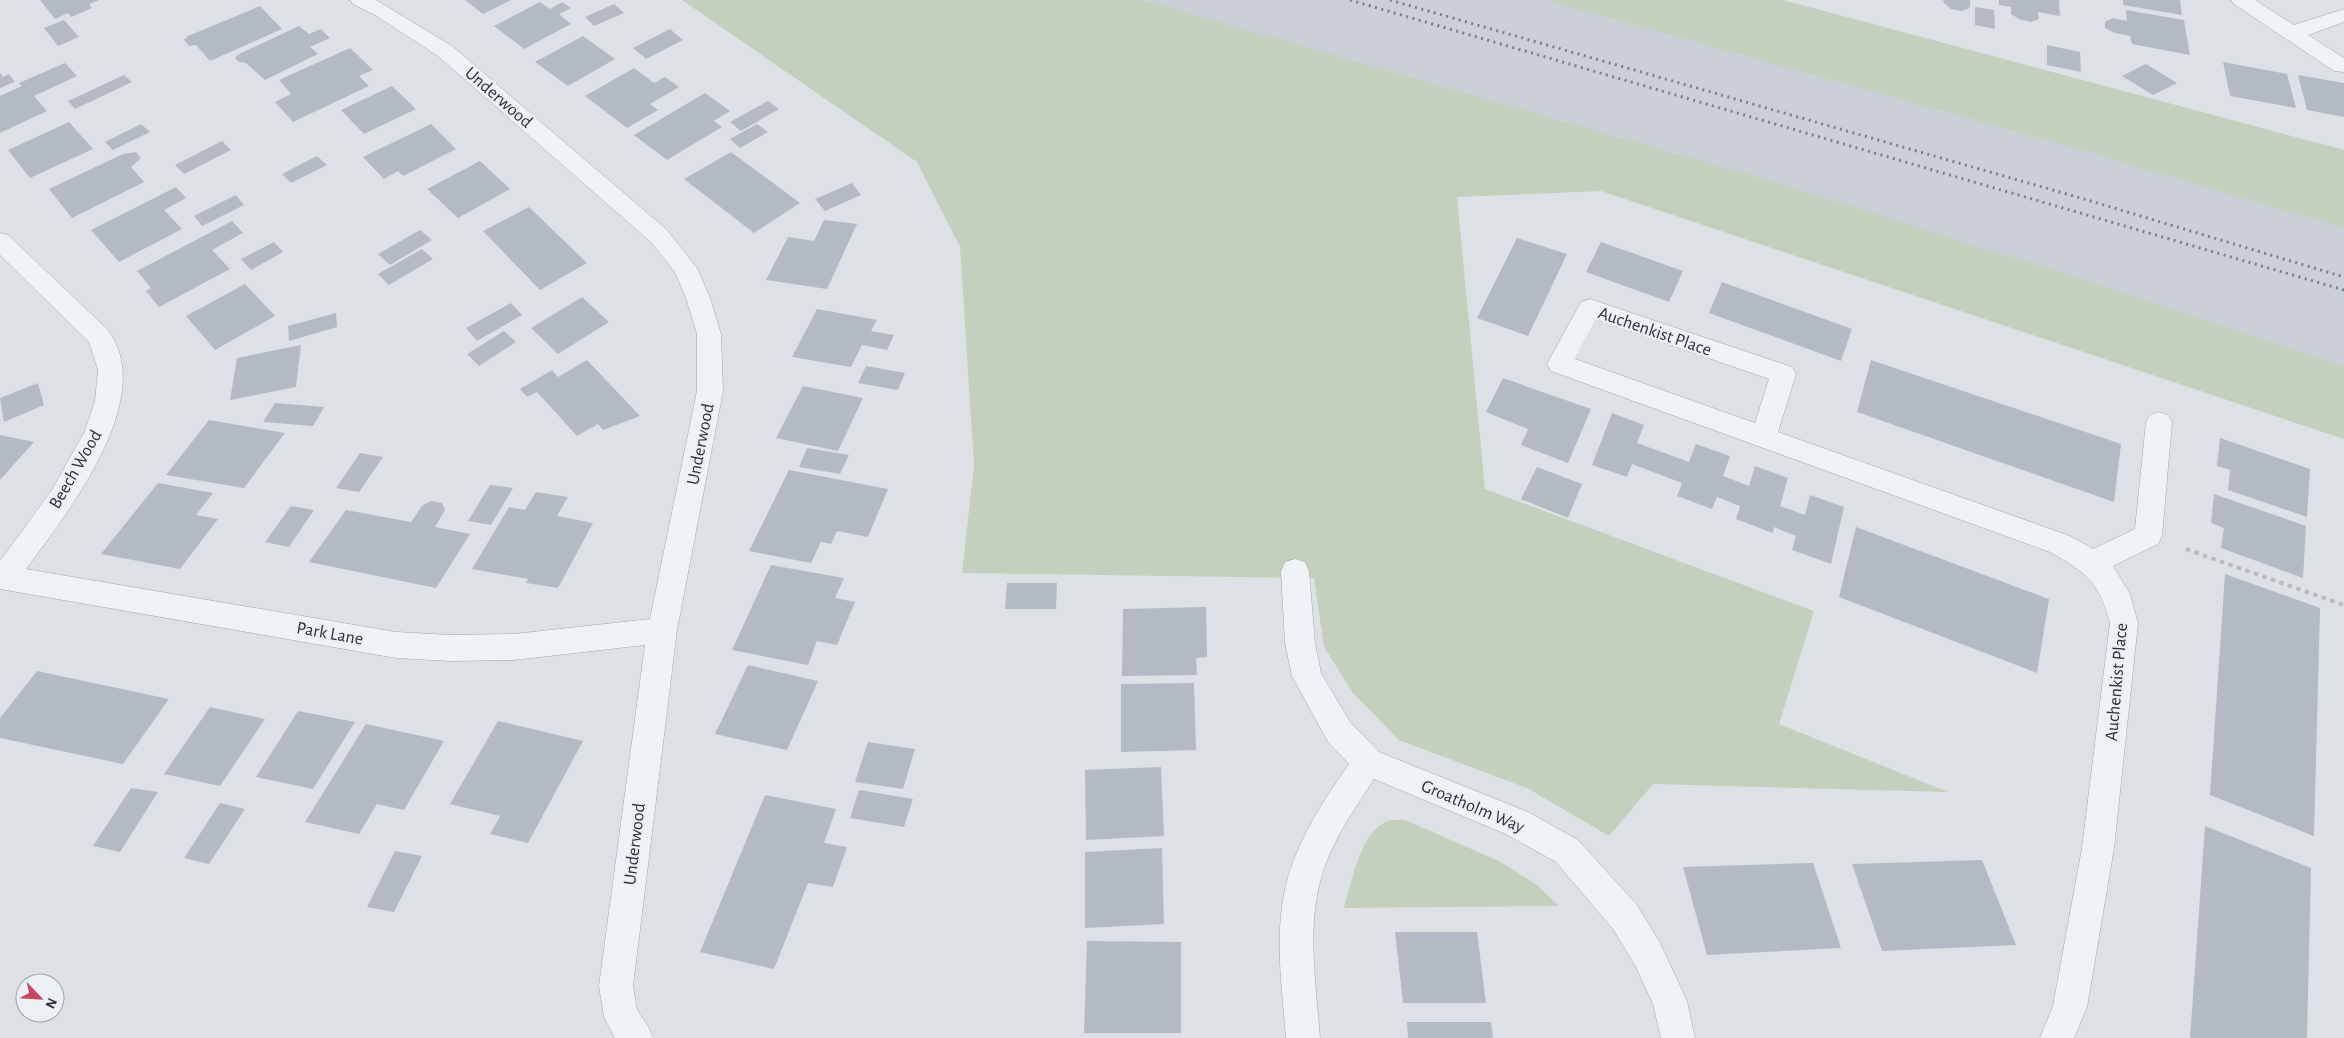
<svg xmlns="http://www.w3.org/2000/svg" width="2344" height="1038" font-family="'Alegreya Sans',sans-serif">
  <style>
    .built { fill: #cbd0d8 }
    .green { fill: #c3d0be }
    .building { fill: #b4bac3 }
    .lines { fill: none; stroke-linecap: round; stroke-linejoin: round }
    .minor-casing { stroke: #a3a8b0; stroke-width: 1 }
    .path { stroke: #b7bcc1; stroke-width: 4; stroke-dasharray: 4.5 4.5; stroke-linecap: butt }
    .minor { fill: #eff2f5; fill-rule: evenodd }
    .rail { stroke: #77818f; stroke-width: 3; stroke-dasharray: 2 4.5; stroke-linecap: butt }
    .labels { text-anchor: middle; stroke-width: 5; stroke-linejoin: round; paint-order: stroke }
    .street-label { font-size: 18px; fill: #27303c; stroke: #ecf0f4 }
  </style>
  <rect width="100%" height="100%" fill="#dde1e6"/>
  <path class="built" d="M1143 0H1545L2081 150 2344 228V366L2065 274 1782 184Z"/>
  <path class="green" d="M682 0H1143L1782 184 2065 274 2344 366V439L1601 191 1457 197 1485 489 1814 611 1779 724 1948 792 1653 784 1609 836 1527 788 1399 740 1353 693 1324 647 1314 578 962 573 974 465 960 247 917 162Z
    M1545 0H1783L2344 150V228L2081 150Z
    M1391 820H1405L1499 861 1537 885 1559 906 1344 908C1352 882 1361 827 1391 820Z"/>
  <path class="building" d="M40 0H99L89 4 92 8 71 17 68 13 55 19Z
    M465 0H511L483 14Z
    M1943 0H1970V8L1962 11 1951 9 1944 3Z
    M1999 0H2059L2060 16 2038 12 2039 19 2031 22 2019 19 2011 14V7L1999 5Z
    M2123 0H2180L2182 15 2123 5Z
    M540 2 550 9 562 2 571 8 559 14 571 24 524 49 494 26Z
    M614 4 624 13 594 26 585 17Z
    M260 6 282 29 210 61 196 45 189 46 184 40 188 36Z
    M1975 7 1994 10 1995 29 1975 25Z
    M2126 10 2184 20 2190 55 2132 44 2130 36 2115 33 2105 28V22L2113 18 2127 21Z
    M64 20 79 37 58 46 44 28Z
    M299 26 309 34 321 29 330 38 310 47 318 54 265 80 246 63 239 62 235 58 239 54Z
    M670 29 683 40 646 59 633 48Z
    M583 36 615 59 568 86 535 62Z
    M2047 45 2080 52 2081 72 2047 65Z
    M350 48 373 70 359 76 369 86 293 122 275 102 291 94 279 80Z
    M2223 62 2287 74 2296 108 2230 96Z
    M65 63 77 76 34 96 47 111 0 133V96L22 86 19 83Z
    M2146 64 2177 83 2153 95 2122 76Z
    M634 68 654 83 665 77 679 87 650 104 658 110 627 128 585 96Z
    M0 73 3 77 9 74 15 82 0 88Z
    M124 75 132 82 75 109 68 101Z
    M2298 75 2344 83V117L2307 110Z
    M392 86 416 109 364 134 341 110Z
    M705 93 730 111 714 121 722 127 667 160 634 135Z
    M768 101 779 109 741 131 730 122Z
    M69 122 93 149 30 178 8 150Z
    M141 124 150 132 113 150 105 142Z
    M431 124 456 149 403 176 398 171 384 179 363 157Z
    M757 124 768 132 740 148 730 139Z
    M222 141 231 150 184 174 175 165Z
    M136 152 141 158 131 167 144 182 72 218 49 189 123 154Z
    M731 152 765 177 800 203 754 233 684 179Z
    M317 156 327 165 291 183 282 174Z
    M480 161 510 189 458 218 427 189Z
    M852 183 861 195 825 211 815 199Z
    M176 187 186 198 164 210 182 229 119 262 91 230Z
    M236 195 244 205 202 226 194 216Z
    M529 207 587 263 540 290 483 231Z
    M824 220 857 224 827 289 766 280 788 237 814 241Z
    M232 221 243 233 212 250 230 269 159 307 146 291 151 288 137 271Z
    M420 230 432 240 390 265 378 254Z
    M1517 238 1567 254 1528 336 1477 318Z
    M274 242 283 252 251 270 241 259Z
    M1601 242 1683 271 1669 302 1586 272Z
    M422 249 433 259 389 285 378 274Z
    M1722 282 1852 329 1841 361 1709 313Z
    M245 284 275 316 215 350 186 316Z
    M582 297 609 322 558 354 531 328Z
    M511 303 522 315 477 341 466 328Z
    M817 309 877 320 871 331 894 335 887 350 862 345 851 367 792 357Z
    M336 313 337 327 289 341 288 326Z
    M504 331 516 342 479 366 467 354Z
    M301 345 296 387 230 400 237 358Z
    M587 360 640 416 603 430 598 424 577 436 537 392 527 397 520 389 552 370 558 377Z
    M1871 360 2121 444 2114 502 1857 412Z
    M866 366 905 373 898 390 858 383Z
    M1503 378 1591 409 1568 463 1521 445 1528 429 1486 412Z
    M38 383 44 405 4 422 0 398Z
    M803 386 863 398 838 451 776 438Z
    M275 403 324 407 313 426 263 422Z
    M1612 413 1644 425 1637 443 1689 462 1696 444 1730 456 1723 476 1749 486 1755 466 1788 478 1780 506 1805 515 1810 495 1844 507 1831 564 1792 550 1796 536 1774 527 1773 533 1736 519 1740 506 1717 497 1712 509 1677 496 1682 483 1632 464 1627 477 1592 465Z
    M209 420 285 433 244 488 166 475Z
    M0 435 34 442 0 480Z
    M2220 438 2310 469 2307 517 2228 490 2230 470 2217 466Z
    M807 448 849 455 840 474 799 467Z
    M360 453 383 457 359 492 336 488Z
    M1537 467 1582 484 1568 518 1521 499Z
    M789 470 888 489 868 537 837 531 831 544 821 542 811 563 749 551Z
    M158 483 213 493 196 515 218 519 180 569 101 554Z
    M490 485 513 488 491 525 468 521Z
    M536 492 568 497 557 516 593 523 558 588 526 583 528 579 472 569 509 507 525 510Z
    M2214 494 2306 526 2303 578 2221 548 2224 528 2211 523Z
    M431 501 442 503 445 510 435 527 470 534 436 588 309 562 346 510 411 522 422 506Z
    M291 506 314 510 289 547 265 542Z
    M1856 527 2049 599 2037 673 1839 597Z
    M771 565 844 578 835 598 855 602 837 645 817 641 808 665 732 650Z
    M2225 574 2320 608 2314 836 2210 795Z
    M1007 583H1057L1056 609H1005Z
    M1206 607 1207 657 1196 658 1197 675 1122 676 1123 609Z
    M748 665 818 681 787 750 715 734Z
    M37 671 169 699 123 764 0 738V718Z
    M1194 683 1196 750 1121 752V684Z
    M210 707 265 719 220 786 164 774Z
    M298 711 355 722 313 789 256 777Z
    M498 721 583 741 528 843 490 834 500 816 450 804Z
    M366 724 444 741 404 810 377 804 359 834 305 822Z
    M868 742 915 749 903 789 855 782Z
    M1161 767 1164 836 1086 840 1085 770Z
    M131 788 158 792 120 852 93 846Z
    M859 790 913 799 904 827 850 818Z
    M765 795 836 809 824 843 847 847 833 887 808 883 774 969 700 952Z
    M220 803 245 809 209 864 184 858Z
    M2205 826 2311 868 2307 1038H2190Z
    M1162 848 1164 924 1085 928V852Z
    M395 851 422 856 394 912 367 907Z
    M1982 860 2016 945 1882 951 1852 864Z
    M1813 863 1841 948 1707 955 1683 867Z
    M1395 932H1477L1486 1003H1403Z
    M1087 941 1181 942V1033H1084Z
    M1407 1022H1491L1493 1038H1408Z"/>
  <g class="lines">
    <g class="minor-casing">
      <path id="minor" d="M350 0H376L452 46 667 230 697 268 710 298 721 334 723 391 677 630 633 986 637 1010 648 1026 653 1038H615L604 1017 599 986 645 645 514 660 450 661 396 658 0 589V561L52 490 84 433 95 401 98 370 89 342 0 255V233L8 235 107 329C160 396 66 515 26 569L396 632 450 635 514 634 650 619 697 391V334L686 298 675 272 651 242 438 56 375 15 353 4Z
        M2231 0H2255L2294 25 2344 9V22L2308 35 2344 58V72L2334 71 2234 4Z
        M1590 299 1792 367 1796 374 1778 432 2070 536 2093 549 2135 529 2146 422 2150 415 2159 412 2168 415 2172 422 2162 536 2158 544 2113 566 2130 594 2138 623 2114 848 2087 1007 2074 1038H2040L2053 1006 2082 848 2110 623C2099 581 2086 573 2050 552L1551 371 1547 364 1581 302ZM1596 319 1769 379 1755 423 1575 359Z
        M1295 559 1305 562 1309 571 1315 643 1321 673 1350 722 1379 752 1528 812 1578 840 1637 905 1660 943 1687 1001 1695 1038H1661L1653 1004 1636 967 1613 929 1556 862 1506 834 1374 779C1356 807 1336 835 1325 866 1305 921 1316 982 1320 1038H1286C1282 988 1274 935 1286 885 1297 841 1323 801 1349 764L1328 742 1292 676 1285 643 1281 571 1285 562Z"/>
    </g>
    <path class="path" d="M2186 549 2344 605"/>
    <use href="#minor" class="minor"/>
    <path class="rail" d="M1350 0 2344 290
      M1390 0 2084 199 2344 277"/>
  </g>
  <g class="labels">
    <g class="street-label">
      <text transform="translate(499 97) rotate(41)" y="6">Underwood</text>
      <text transform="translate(1655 331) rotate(19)" y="6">Auchenkist Place</text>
      <text transform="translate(700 444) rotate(-79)" y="6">Underwood</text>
      <text transform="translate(75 469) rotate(-60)" y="6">Beech Wood</text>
      <text transform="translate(330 633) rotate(10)" y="6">Park Lane</text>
      <text transform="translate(2116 682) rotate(-85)" y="6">Auchenkist Place</text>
      <text transform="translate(1473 806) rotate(23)" y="6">Groatholm Way</text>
      <text transform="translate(634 844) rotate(-83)" y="6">Underwood</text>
    </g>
  </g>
  <g transform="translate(40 998) rotate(115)"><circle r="24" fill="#ecf0f4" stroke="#9da3aa"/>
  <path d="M0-4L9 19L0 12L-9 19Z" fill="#c9455d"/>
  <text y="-8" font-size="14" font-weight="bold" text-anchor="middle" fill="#27303c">N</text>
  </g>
</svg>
